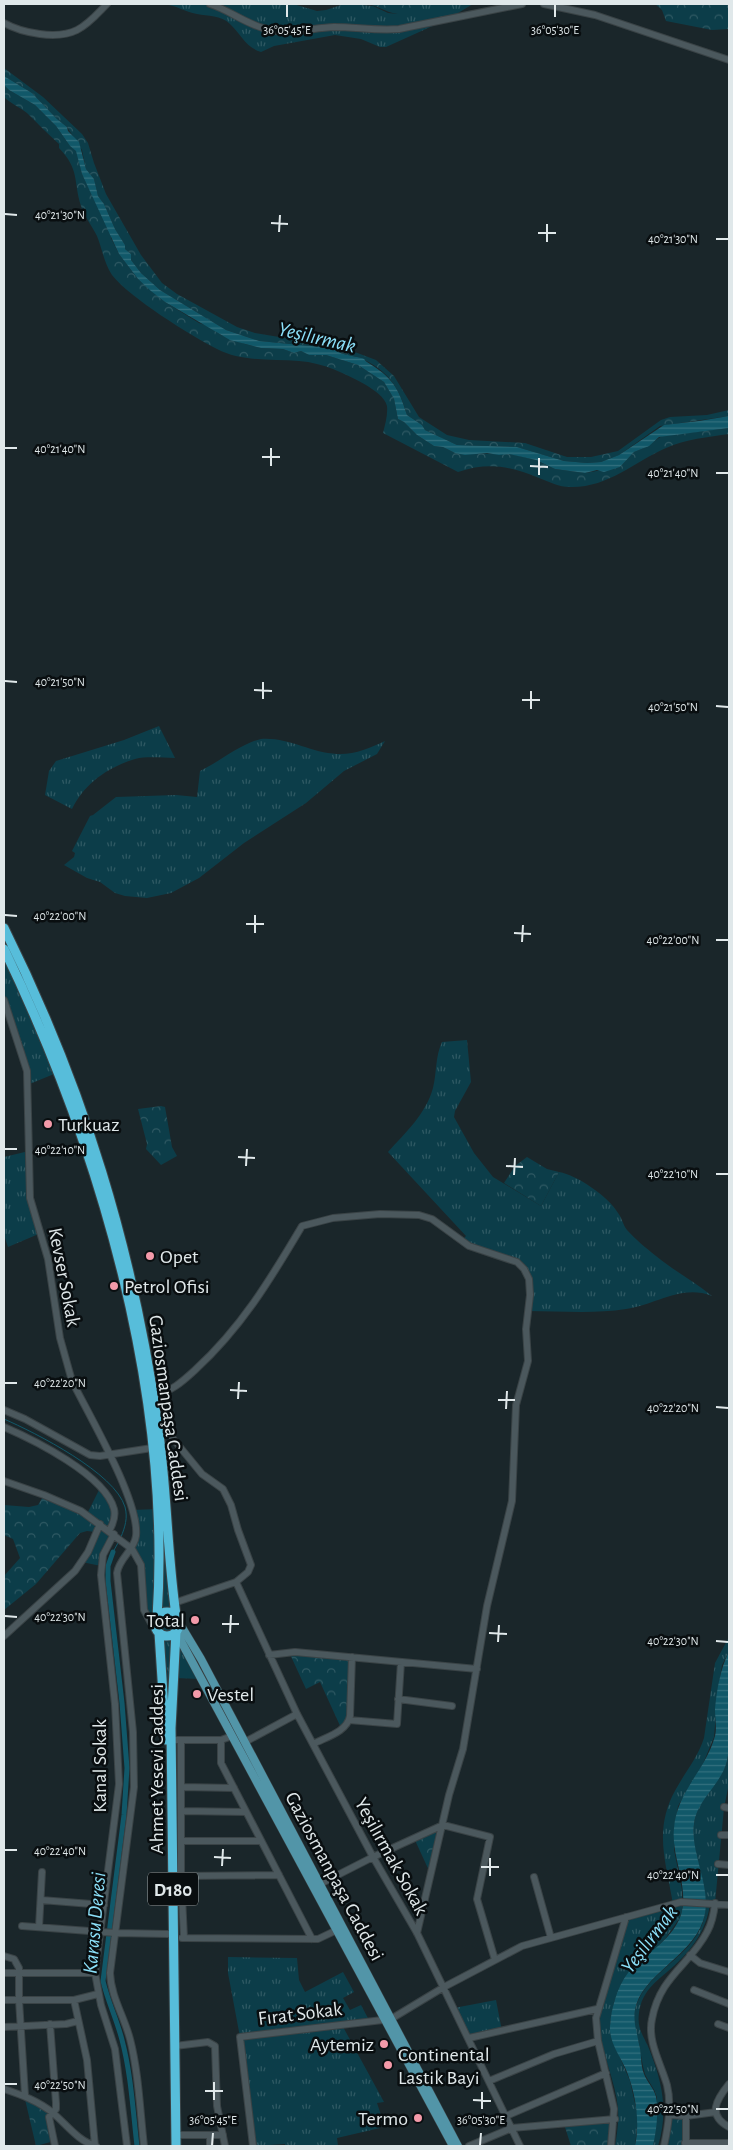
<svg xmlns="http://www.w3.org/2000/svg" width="733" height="2150" font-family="'Alegreya Sans',sans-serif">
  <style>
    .grass { fill: url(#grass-tufts) }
    .forest { fill: url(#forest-crowns) }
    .water { fill: url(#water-rules) }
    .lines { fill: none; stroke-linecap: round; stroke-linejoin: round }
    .stream { stroke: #115869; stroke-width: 1 }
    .canal { stroke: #115869; stroke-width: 5 }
    .minor-casing { stroke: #3a4346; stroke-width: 8 }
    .major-casing { stroke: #3a4346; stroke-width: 9 }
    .highway-casing { stroke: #3a4346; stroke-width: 11 }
    .minor { stroke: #4b585d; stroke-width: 6 }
    .major { stroke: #5295a8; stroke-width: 8 }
    .highway { stroke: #57bdda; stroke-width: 9 }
    .ticks { fill: none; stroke: #e0e8ea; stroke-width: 2 }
    .poi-dot { fill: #f39aa9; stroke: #090e10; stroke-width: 2 }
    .labels { text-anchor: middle; stroke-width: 5; stroke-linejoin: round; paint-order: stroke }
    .shield { fill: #090e10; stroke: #a0a7a9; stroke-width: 1 }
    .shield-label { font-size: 19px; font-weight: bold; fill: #e0e8ea }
    .poi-label { font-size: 20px; fill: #e0e8ea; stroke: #090e10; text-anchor: start }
    .street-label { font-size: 20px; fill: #e0e8ea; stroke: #090e10 }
    .water-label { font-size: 21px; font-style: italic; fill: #8ce1fa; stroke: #090e10 }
    .ticks-label { font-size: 12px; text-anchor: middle; fill: #e0e8ea; stroke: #090e10; stroke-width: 5; stroke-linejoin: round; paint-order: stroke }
  </style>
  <defs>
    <pattern id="grass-tufts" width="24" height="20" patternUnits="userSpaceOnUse" patternTransform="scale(1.25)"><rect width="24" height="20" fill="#0c3d49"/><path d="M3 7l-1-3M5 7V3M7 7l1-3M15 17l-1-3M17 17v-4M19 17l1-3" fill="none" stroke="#2f5963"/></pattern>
    <pattern id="forest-crowns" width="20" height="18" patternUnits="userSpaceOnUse" patternTransform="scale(1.25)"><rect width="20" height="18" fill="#0c3d49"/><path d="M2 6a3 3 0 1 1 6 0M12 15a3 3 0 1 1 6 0" fill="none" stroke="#2f5963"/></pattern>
    <pattern id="water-rules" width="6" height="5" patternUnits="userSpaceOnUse" patternTransform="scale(1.25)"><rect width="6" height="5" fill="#115869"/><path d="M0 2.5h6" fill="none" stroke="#33707f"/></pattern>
  </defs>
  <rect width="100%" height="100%" fill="#1a262a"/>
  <path class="grass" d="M163 4H293L317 11 326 10 344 4H351L373 6 388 13 398 14 406 12 417 4H473L448 19 386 47H380L361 39 335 35 274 46 261 52C245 47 241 34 230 24 221 15 208 16 197 14 185 12 176 5 163 4Z
    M159 726 175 758C163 758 147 756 135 759 108 767 84 784 72 809L45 795 49 771 56 761 124 740Z
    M261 739C288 737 311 753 337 754 354 755 370 748 385 741L377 754 344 771 306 803 244 843 199 878 171 893 147 898 125 896 115 893 100 882 87 878 64 865 74 857 75 853 72 851 90 816 93 815 116 797 176 795 197 797 200 771C219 762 242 743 261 739Z
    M4 949 59 1072 27 1085V1071L4 1000Z
    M467 1040 471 1082 455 1111 454 1117 474 1153 493 1177 541 1206 559 1172C577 1175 609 1197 618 1213 622 1218 623 1225 627 1230 635 1239 646 1248 656 1256 674 1271 694 1281 712 1296 681 1284 656 1305 626 1309 594 1314 560 1311 528 1311L530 1286 522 1265 460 1242 466 1236 388 1152C405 1133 426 1114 433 1088 437 1072 435 1057 442 1042Z
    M29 1151V1189L41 1233 8 1247 4 1235V1157Z
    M100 1488 114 1510 109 1531 114 1534 101 1566 82 1562 100 1524 87 1514Z
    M158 1509 161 1551H169L176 1615 180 1623 176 1633 202 1679 174 1678 172 1710H164L157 1631 155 1623 144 1610 142 1575 135 1553 133 1510Z
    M729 1637V1651L722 1665 718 1689 714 1737 702 1766 678 1806 674 1830V1850L682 1890V1911L679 1919 665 1939 623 1981 614 2002 610 2024 615 2046 630 2081 638 2117 635 2146H615C617 2134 619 2121 618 2108 615 2075 595 2043 601 2010L630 1916 673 1904C666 1862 653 1829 676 1789 686 1771 698 1757 704 1738L715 1663Z
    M729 1751V1783L724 1808 715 1903H710C707 1931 689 1954 667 1972 655 1982 644 1991 640 2007 635 2030 644 2034 651 2054 663 2085 668 2113 658 2146H653L657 2098C655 2088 649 2083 645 2074 642 2064 641 2054 639 2044 638 2037 634 2030 634 2022 634 1975 689 1963 703 1922 713 1889 690 1858 694 1825 696 1802 714 1788 724 1769 727 1763 728 1757 729 1751Z
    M228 1957 297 1958 299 1980 305 1992 343 1972 354 1992 343 1998 350 2010 361 2005 370 2022 342 2025 384 2102 377 2103 383 2121 379 2122 380 2128 337 2138 338 2146H285V2144L253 2146 240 2037 228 1973Z
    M496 2000 502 2031 469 2038 454 2008Z"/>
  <path class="forest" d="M351 4H417C402 24 387 9 371 5 364 4 357 4 351 4Z
    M655 4H729V29L712 30 666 21 662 10Z
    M4 68 43 97 82 134 88 143 94 163 106 194 141 255 162 283 177 294 237 327 255 333 279 337 331 343 376 360 394 376 419 417 447 435 469 440 525 443 567 457H591L618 451 661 420 670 417 707 415 729 410V416L660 426 619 455 601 462 587 463 564 461 517 447 457 445 425 430 422 425 407 415C399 387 388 370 360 358 350 354 339 355 332 348L259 341 226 330 160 290 141 273 131 260V254L125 249V245L115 229 104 204 98 196 94 179 86 169 82 150 67 127 57 119 32 93 4 76Z
    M4 85 9 90 35 105 56 126 70 146 77 151 82 174 111 233V238L119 254 138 279 165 302 199 323 208 326 221 335 245 344 261 348 283 349 294 353 301 351 309 355H326L358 365 384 382 394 399 398 419 404 422 417 435 434 446 443 447 455 453 511 454 536 460 555 469 585 473 620 467 634 452 644 448 662 436 729 428V434C709 437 685 439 666 448 634 462 609 487 572 487 561 488 550 482 539 478 511 466 488 462 458 472L383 433C385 425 388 415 387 406 385 397 374 390 366 385 344 373 324 363 299 361 272 359 242 362 217 349 191 336 129 297 112 275 104 263 102 248 97 236 92 226 84 216 81 206 73 180 80 170 59 148V144C48 134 38 124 27 113 20 107 11 104 4 97Z
    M161 1106 165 1107 172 1147 177 1156 161 1165 146 1149 147 1144 138 1109Z
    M527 1157 547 1169 559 1172 541 1206 504 1183 515 1166Z
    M44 1495 100 1524 96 1532 87 1531 80 1533 36 1584 4 1610V1576L20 1558 13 1539 4 1535V1505L29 1507 38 1505Z
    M289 1652 352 1657 350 1712 342 1730 320 1682 306 1689Z
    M443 1825 431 1875 414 1838Z
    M24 2095 53 2113 49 2117 54 2141 36 2146Z
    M669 2115 686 2116V2146H664Z
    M615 2119 611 2146H571L564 2124Z"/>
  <path class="water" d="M4 76 32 93 57 119 67 127 68 131 79 142 86 169 94 179 98 196 104 204 115 229 125 245V249L131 254V260L141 273 160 290 226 330 259 341 332 348C339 355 351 355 361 358 366 359 363 359 367 362 393 378 398 387 407 415L422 425 425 430 457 445 517 447 564 461 587 463 601 462 619 455 664 425 699 421 729 416V428L659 437 649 446 634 452 620 467 604 472 597 470 585 473 555 469 536 460 509 454 499 455 487 453 465 455 455 453 443 447 434 446 417 435 404 422 398 419 394 399 384 382 358 365 326 355H309L301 351 294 353 283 349 261 348 230 340 165 302 151 291 138 279 119 254 82 174 76 151 70 146 56 126 35 105 9 90 4 85Z
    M729 1651C729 1674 729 1697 729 1720 729 1734 730 1748 727 1761 721 1785 697 1799 694 1824 690 1856 714 1890 703 1921 691 1957 641 1975 635 2010 633 2023 637 2032 639 2044 642 2054 640 2064 644 2074 647 2082 654 2088 656 2097 659 2112 656 2132 653 2146H635C640 2122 636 2095 627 2072 621 2057 609 2043 610 2026 611 2009 617 1987 628 1973 645 1954 676 1938 682 1911 688 1883 671 1856 674 1828 677 1791 706 1770 715 1736 717 1728 715 1717 715 1709 717 1689 720 1670 729 1651Z"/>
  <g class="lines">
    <path class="stream" d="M4 1419C36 1433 115 1473 125 1507 128 1518 125 1527 121 1537
      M113 1552 118 1543"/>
    <path class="canal" d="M113 1552 108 1566V1581L122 1703 127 1768 124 1815 103 1981C108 2002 117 2020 122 2040 131 2074 133 2111 137 2146"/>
    <g class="minor-casing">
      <path id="minor" d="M210 4C229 10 246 24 266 29 288 35 311 28 334 27 356 27 377 31 399 29L522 4
        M544 4 595 15 729 60
        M4 23C22 33 57 40 77 30 89 24 98 13 107 4
        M4 1000 27 1071 30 1198 48 1259 60 1338 72 1381C89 1415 140 1502 136 1536 134 1551 119 1558 117 1573L133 1732 134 1787 110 1973C111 1997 124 2016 130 2039 139 2074 140 2111 144 2146
        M153 1395C170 1393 183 1381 195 1370 241 1328 270 1280 302 1226L333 1218 380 1214 419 1215 432 1219 469 1246 517 1262 524 1269 529 1279 530 1295 526 1329 528 1361 516 1405 512 1501 487 1606 463 1749 449 1795 417 1933
        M4 1410 25 1419 90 1455 100 1456 152 1448
        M4 1427C34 1440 105 1475 114 1509 116 1517 113 1524 109 1531
        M159 1430 165 1429 202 1474 223 1489 231 1505 238 1530 251 1565 248 1572 236 1582
        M4 1481 44 1495 81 1511 132 1549 141 1565 144 1610 151 1623H155
        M114 1534 103 1555 101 1575 115 1704 119 1784 95 1973 101 2005 115 2049 127 2146
        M174 1603 236 1582 297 1714 373 1857 417 1933 520 2146
        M4 1636 75 1571 88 1552 100 1524
        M269 1655 295 1652 477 1669
        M398 1699 452 1706
        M349 1720 397 1724 401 1662
        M171 1740H221L232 1736
        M181 1740V1876L184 1938
        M221 1740V1763L312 1939
        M245 1742 297 1714
        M313 1744C326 1737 347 1732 350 1716L352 1657
        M181 1787 234 1788
        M724 1807 729 1808
        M181 1811 246 1812
        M721 1835H729
        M181 1841H261
        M718 1864 729 1865
        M181 1876 279 1875
        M534 1877 551 1938
        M320 1884 373 1857 443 1825 490 1837 477 1899 495 1960
        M41 1900 104 1905
        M22 1926 116 1933 168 1934
        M39 1927 42 1872
        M182 1938 318 1939 339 1929
        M690 1955 700 1963 729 1972
        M4 1956 14 1959 19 1968V2000L25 2095
        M4 1973H95
        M694 1990 729 2004
        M4 2000H74L98 1994
        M74 2000 87 2060 95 2146
        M50 2024 56 2103V2109L49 2117 55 2146
        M718 2024 729 2028
        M4 2027 66 2024 78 2021
        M469 2038 597 2009
        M175 2046 208 2042 215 2046 217 2106 225 2146
        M489 2081 554 2054 598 2041
        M729 2084C716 2100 707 2115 729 2127
        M4 2089C22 2095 38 2101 53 2113 67 2125 78 2141 96 2146
        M669 2115 686 2116 716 2112
        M506 2116 606 2073
        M176 2135H223
        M210 2135V2146
        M685 2143H729
        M253 2146 240 2037 391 2019 444 1987 522 1946 681 1902 729 1905
        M469 2146 512 2128 615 2119
        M611 2146 614 2109 598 2041 596 2018 626 1917
        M664 2146C668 2127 672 2105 667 2085 661 2064 647 2041 652 2019 660 1976 690 1965 707 1932 712 1923 714 1913 715 1903
        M686 2146V2116"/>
    </g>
    <g class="major-casing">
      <path id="major" d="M180 1624 201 1659 458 2146
        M176 1632 453 2146"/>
    </g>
    <g class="highway-casing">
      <path id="highway" d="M4 928C84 1089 133 1250 158 1427 167 1489 167 1553 176 1615
        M4 949C101 1150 172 1393 157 1618
        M155 1624a12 12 0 1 1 24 0a12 12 0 1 1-24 0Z
        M159 1633 166 1740
        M176 2146 171 1728 176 1632"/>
    </g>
    <use href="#minor" class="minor"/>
    <use href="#major" class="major"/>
    <use href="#highway" class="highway"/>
  </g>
  <path class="ticks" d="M287 17V5M555 17V5M5 214 17 215M271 223 288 224M279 232 280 215M538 233H556M716 239H728M547 242V224M5 448H17M262 457H280M271 466V448M530 466 548 467M716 473H728M539 475V458M5 681 17 682M254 690 272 691M263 699V682M522 700H540M716 706 728 707M531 709V691M5 915 17 916M246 924H264M255 933V915M514 933 531 934M716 940H728M522 942 523 925M5 1149H17M238 1157 255 1158M246 1166 247 1149M506 1166 523 1167M716 1174H728M514 1175 515 1158M5 1383H17M230 1390 247 1391M238 1399 239 1382M498 1400H515M716 1407 728 1408M506 1409 507 1391M5 1616 17 1617M222 1624H239M230 1633 231 1615M489 1633 507 1634M716 1641 728 1642M498 1642 499 1625M5 1850H17M214 1857 231 1858M222 1866 223 1849M481 1867H499M716 1875H728M490 1876V1858M5 2084H17M205 2091H223M214 2100V2082M473 2100 491 2101M482 2109V2092M716 2109H728M212 2145 213 2133M480 2145 481 2133"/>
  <g class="poi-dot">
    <circle cx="48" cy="1124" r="5"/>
    <circle cx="150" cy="1256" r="5"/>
    <circle cx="114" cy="1286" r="5"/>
    <circle cx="195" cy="1620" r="5"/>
    <circle cx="197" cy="1694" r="5"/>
    <circle cx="384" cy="2044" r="5"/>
    <circle cx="388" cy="2065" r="5"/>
    <circle cx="418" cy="2118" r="5"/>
  </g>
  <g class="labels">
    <rect class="shield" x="148" y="1872.5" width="50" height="33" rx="4"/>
    <g class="shield-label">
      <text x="173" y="1896">D180</text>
    </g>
    <g class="poi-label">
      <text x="58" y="1131">Turkuaz</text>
      <text x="160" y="1263">Opet</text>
      <text x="124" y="1293">Petrol Ofisi</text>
      <text x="185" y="1627" text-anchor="end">Total</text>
      <text x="207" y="1701">Vestel</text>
      <text x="374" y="2051" text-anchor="end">Aytemiz</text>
      <text x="398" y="2061">Continental<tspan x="398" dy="23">Lastik Bayi</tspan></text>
      <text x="408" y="2125" text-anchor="end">Termo</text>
    </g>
    <g class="street-label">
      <text transform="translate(65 1277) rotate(79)" y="7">Kevser Sokak</text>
      <text transform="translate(169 1408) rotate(82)" y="7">Gaziosmanpaşa Caddesi</text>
      <text transform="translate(99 1766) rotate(-90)" y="7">Kanal Sokak</text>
      <text transform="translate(156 1769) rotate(-90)" y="7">Ahmet Yesevi Caddesi</text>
      <text transform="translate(392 1856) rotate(61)" y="7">Yeşilırmak Sokak</text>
      <text transform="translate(335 1876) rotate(62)" y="7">Gaziosmanpaşa Caddesi</text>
      <text transform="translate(300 2013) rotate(-7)" y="7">Fırat Sokak</text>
    </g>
    <g class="water-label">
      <text transform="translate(317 337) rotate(13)" y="7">Yeşilırmak</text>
      <text transform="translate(94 1923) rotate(-85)" y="7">Karasu Deresi</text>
      <text transform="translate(649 1939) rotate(-53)" y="7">Yeşilırmak</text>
    </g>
  </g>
  <g class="ticks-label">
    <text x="287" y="34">36°05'45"E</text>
    <text x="555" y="34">36°05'30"E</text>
    <text x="60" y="219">40°21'30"N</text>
    <text x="673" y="243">40°21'30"N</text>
    <text x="60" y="453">40°21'40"N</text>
    <text x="673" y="477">40°21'40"N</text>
    <text x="60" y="686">40°21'50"N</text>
    <text x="673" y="711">40°21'50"N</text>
    <text x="60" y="920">40°22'00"N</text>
    <text x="673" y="944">40°22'00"N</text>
    <text x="60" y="1154">40°22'10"N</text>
    <text x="673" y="1178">40°22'10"N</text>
    <text x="60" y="1387">40°22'20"N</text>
    <text x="673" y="1412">40°22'20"N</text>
    <text x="60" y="1621">40°22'30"N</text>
    <text x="673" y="1645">40°22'30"N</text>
    <text x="60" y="1855">40°22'40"N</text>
    <text x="673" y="1879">40°22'40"N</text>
    <text x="60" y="2089">40°22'50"N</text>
    <text x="673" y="2113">40°22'50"N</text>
    <text x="213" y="2124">36°05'45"E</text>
    <text x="481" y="2124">36°05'30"E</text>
  </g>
  <rect width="733" height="2150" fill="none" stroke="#e0e8ea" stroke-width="10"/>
</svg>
